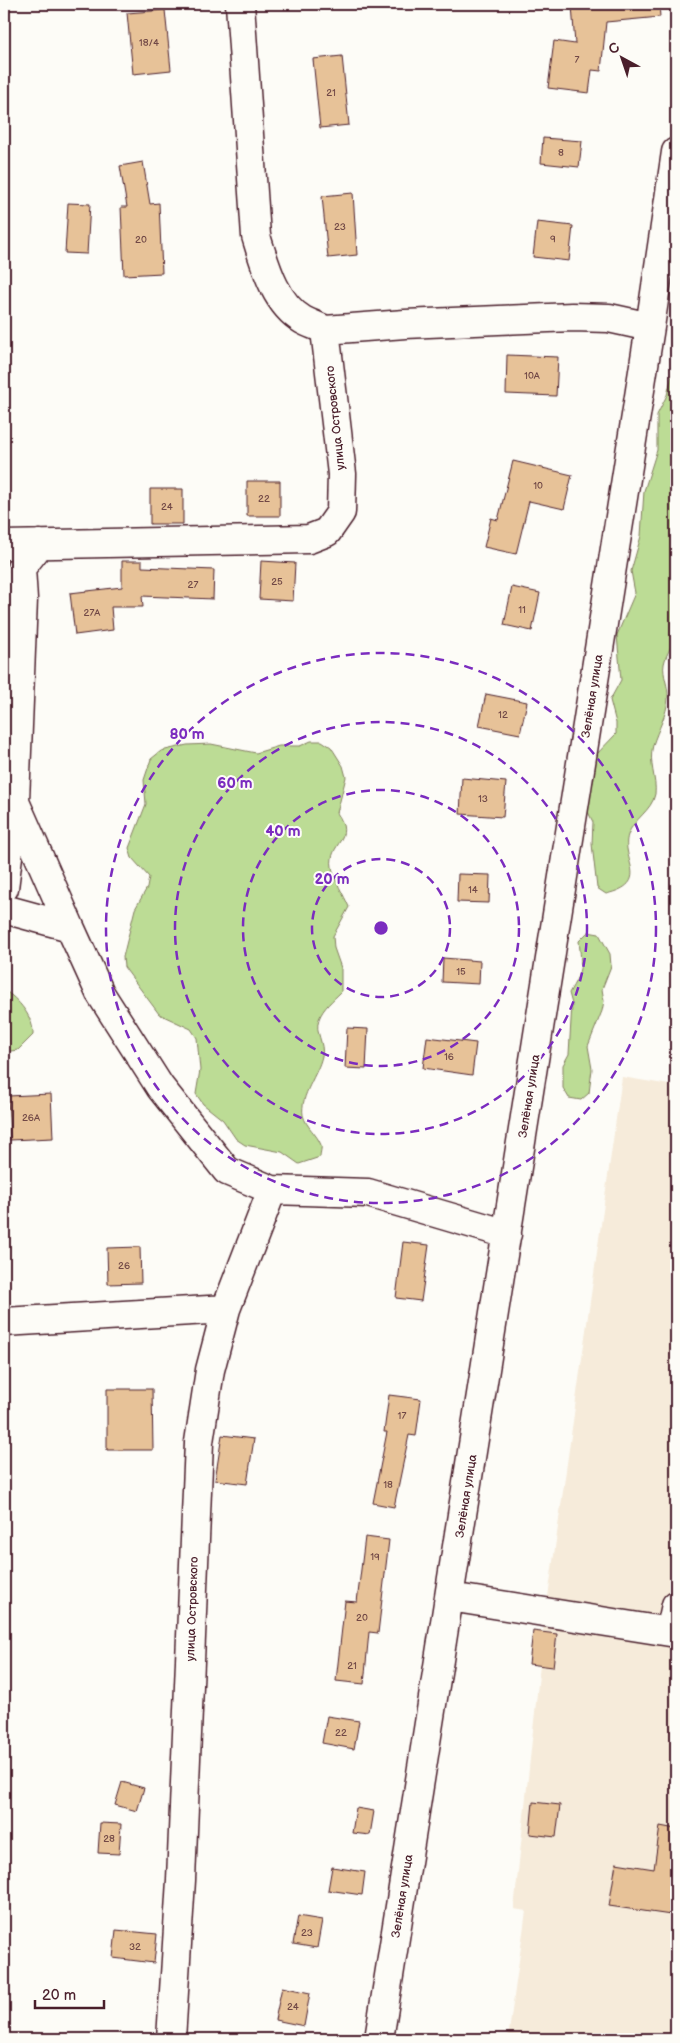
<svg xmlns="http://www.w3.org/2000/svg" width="680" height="2043" font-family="'Balsamiq Sans',sans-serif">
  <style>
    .built { fill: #f6ebda }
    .green { fill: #bcdc95; stroke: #837e60 }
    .building { fill: #e7c298; stroke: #4a1f2b }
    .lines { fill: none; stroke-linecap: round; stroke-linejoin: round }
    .minor-casing { stroke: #4a1f2b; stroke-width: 31 }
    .minor { stroke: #fdfcf7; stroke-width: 28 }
    .ring { fill: none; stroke: #7b2cbf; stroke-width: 2.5; stroke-dasharray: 9 6 }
    .labels { text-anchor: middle; stroke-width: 4; stroke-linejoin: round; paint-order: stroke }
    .number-label { font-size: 10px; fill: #714846 }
    .street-label { font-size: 12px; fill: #4a1f2b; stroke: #fdfcf7 }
    .centre { fill: #7b2cbf; stroke: #fdfcf7; stroke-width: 2.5 }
    .ring-label { font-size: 15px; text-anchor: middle; font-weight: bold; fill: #7b2cbf; stroke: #fdfcf7; stroke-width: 4; stroke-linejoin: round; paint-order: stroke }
  </style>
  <rect width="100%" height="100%" fill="#fdfcf7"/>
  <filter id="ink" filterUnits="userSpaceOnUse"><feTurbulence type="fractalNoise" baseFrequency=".02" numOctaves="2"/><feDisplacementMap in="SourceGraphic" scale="10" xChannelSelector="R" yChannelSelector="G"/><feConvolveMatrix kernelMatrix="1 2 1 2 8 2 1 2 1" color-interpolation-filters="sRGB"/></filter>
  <g filter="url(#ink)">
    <path class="built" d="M622 1077 676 1086V2039H508L526 1911 514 1909 540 1665 553 1666 557 1634 543 1632Z"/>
    <path class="green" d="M676 360V598C672 610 678 620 676 632 675 643 666 653 664 664 662 675 669 687 668 698 667 715 658 729 653 745 648 763 657 779 655 794 652 811 633 819 628 835 620 860 653 883 606 894L597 888 592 844 593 822 588 812 587 801 594 779 591 768 594 757 616 734V723L610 700 621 680 617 635 635 593 631 571 641 536 644 491 657 450V415L667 395Z
      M311 741H322L331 747 343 766 346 777 337 813C356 840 328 843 332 867 334 880 344 895 349 907L333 936 334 948 341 968V992C333 1000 323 1008 319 1019 314 1032 325 1043 322 1056 318 1075 300 1095 303 1115 306 1127 317 1134 321 1145 322 1148 320 1153 320 1157L299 1164 282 1152 245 1145 236 1139 223 1120 203 1104 196 1094 200 1070 197 1038 191 1029 159 1014 124 967 123 957 135 909 147 888 149 877 132 858 129 848 146 804 144 780 151 759 161 751 187 745 211 744 256 753 279 746H300Z
      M588 932 599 934 610 954 611 966 602 989 604 1001 602 1011 588 1046 592 1069 589 1093 581 1100 569 1098 563 1088V1065L569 1054 572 1004 569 993C582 971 582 967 579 941Z
      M4 990C18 999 34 1017 33 1035L18 1050 4 1052Z"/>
    <path class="building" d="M578 4H659L660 17 606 22 601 71 592 70 589 93 548 88 554 41 575 44 572 6Z
      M165 10 171 70 133 74 127 13Z
      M342 56 349 125 320 128 313 59Z
      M543 138 582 141 579 167 541 163Z
      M143 162 150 204 159 203 162 273 124 275 121 207H127L120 166Z
      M353 193 357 255 328 258 322 196Z
      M68 203 90 204 87 254 65 253Z
      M537 222 573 226 569 261 533 257Z
      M507 355 558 357 556 396 506 394Z
      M513 461 572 475 564 509 529 501 516 554 484 547 491 518 498 520Z
      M247 481H280V516H247Z
      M150 489H183V524H150Z
      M122 561H142V567L214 570 213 599 142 596 143 607H111L113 630 75 635 70 593 122 587Z
      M261 561 295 563 293 601 259 599Z
      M512 587 540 593 532 631 504 625Z
      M486 694 527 702 520 734 479 726Z
      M462 778 506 782 503 817 460 814Z
      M458 874 490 875 489 903 457 902Z
      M443 958 480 961 479 984 442 982Z
      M347 1028 368 1029 366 1069 345 1068Z
      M427 1037 476 1043 472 1075 423 1068Z
      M51 1094 53 1138 10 1140 8 1096Z
      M403 1242 429 1245 421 1301 396 1298Z
      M140 1247 141 1283 108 1284 107 1248Z
      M107 1389H152L153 1450H107Z
      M389 1395 421 1399 416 1436 409 1435 394 1507 373 1503 387 1432H384Z
      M222 1435 254 1439 247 1484 215 1480Z
      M365 1537 389 1540 378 1633 369 1632 364 1684 336 1681 345 1601 357 1602Z
      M533 1631 557 1634 553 1667 529 1664Z
      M327 1716 359 1721 354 1749 322 1743Z
      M122 1782 144 1788 137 1811 115 1805Z
      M533 1802 560 1805 556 1837 530 1834Z
      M356 1808 374 1811 370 1835 352 1833Z
      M100 1823 121 1824 119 1854 98 1853Z
      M660 1826 676 1829V1882L671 1915 609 1906 616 1863 654 1869Z
      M332 1867 365 1872 362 1895 328 1890Z
      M298 1916 322 1920 317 1948 293 1944Z
      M116 1930 157 1934 154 1963 113 1958Z
      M282 1987 310 1993 304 2026 275 2020Z"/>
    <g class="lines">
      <g class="minor-casing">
        <path id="minor" d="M325 330 405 324 572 317 609 318 650 327
          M4 545 309 539 327 532 341 512 342 474 325 330C318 326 310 324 303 320 275 304 265 265 256 236L240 4
          M4 586 23 599 15 801 4 888
          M23 599 21 568 40 544
          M15 802 70 927
          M4 909 70 927 100 993 160 1087 227 1171 272 1190 368 1193 507 1234
          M4 1322 226 1309
          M450 1597 670 1632 676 1605
          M171 2039 181 1880 199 1442 210 1370 226 1309 272 1190
          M379 2039 650 327 676 152"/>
      </g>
      <use href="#minor" class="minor"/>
    </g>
  </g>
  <g class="ring">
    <circle cx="381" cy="928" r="69"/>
    <circle cx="381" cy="928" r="138"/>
    <circle cx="381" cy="928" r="206"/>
    <circle cx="381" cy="928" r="275"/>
  </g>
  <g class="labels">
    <g class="number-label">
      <text x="149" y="46">18/4</text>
      <text x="577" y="63">7</text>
      <text x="331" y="96">21</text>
      <text x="561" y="156">8</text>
      <text x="340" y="230">23</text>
      <text x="553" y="242">9</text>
      <text x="141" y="243">20</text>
      <text x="532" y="379">10А</text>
      <text x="538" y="489">10</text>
      <text x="264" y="502">22</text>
      <text x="167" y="510">24</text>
      <text x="277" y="585">25</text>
      <text x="193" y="588">27</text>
      <text x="522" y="613">11</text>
      <text x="92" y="616">27А</text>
      <text x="503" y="718">12</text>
      <text x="483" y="802">13</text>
      <text x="473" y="893">14</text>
      <text x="461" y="975">15</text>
      <text x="449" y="1060">16</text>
      <text x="31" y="1121">26А</text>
      <text x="124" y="1269">26</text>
      <text x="402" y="1419">17</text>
      <text x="388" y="1488">18</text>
      <text x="375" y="1560">19</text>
      <text x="362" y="1621">20</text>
      <text x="352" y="1669">21</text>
      <text x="341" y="1736">22</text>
      <text x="109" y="1842">28</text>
      <text x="307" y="1936">23</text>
      <text x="135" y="1950">32</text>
      <text x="293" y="2010">24</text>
    </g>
    <g class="street-label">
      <text transform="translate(335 418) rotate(-96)" y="4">улица Островского</text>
      <text transform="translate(592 696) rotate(-81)" y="4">Зелёная улица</text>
      <text transform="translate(529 1096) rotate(-81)" y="4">Зелёная улица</text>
      <text transform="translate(466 1496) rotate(-81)" y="4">Зелёная улица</text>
      <text transform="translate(192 1609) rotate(-88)" y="4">улица Островского</text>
      <text transform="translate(402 1896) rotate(-81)" y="4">Зелёная улица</text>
    </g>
  </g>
  <circle cx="381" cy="928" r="8" class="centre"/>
  <g class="ring-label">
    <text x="187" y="739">80 m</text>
    <text x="235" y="788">60 m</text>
    <text x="283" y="836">40 m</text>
    <text x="332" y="884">20 m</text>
  </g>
  <rect width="680" height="2043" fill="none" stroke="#fdfcf7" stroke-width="20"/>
  <rect x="10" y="10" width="660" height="2023" fill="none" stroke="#4a1f2b" stroke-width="2" filter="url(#ink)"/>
  <g transform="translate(622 58) rotate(320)" stroke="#fdfcf7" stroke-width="4" paint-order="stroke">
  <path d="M0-4L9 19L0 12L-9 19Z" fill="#4a1f2b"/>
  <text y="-8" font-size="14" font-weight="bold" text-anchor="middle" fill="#4a1f2b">С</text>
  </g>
  <path d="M35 2000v8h69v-8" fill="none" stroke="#4a1f2b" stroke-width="2.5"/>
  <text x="42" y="2000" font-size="15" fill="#4a1f2b" stroke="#fdfcf7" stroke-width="4" paint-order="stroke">20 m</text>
</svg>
